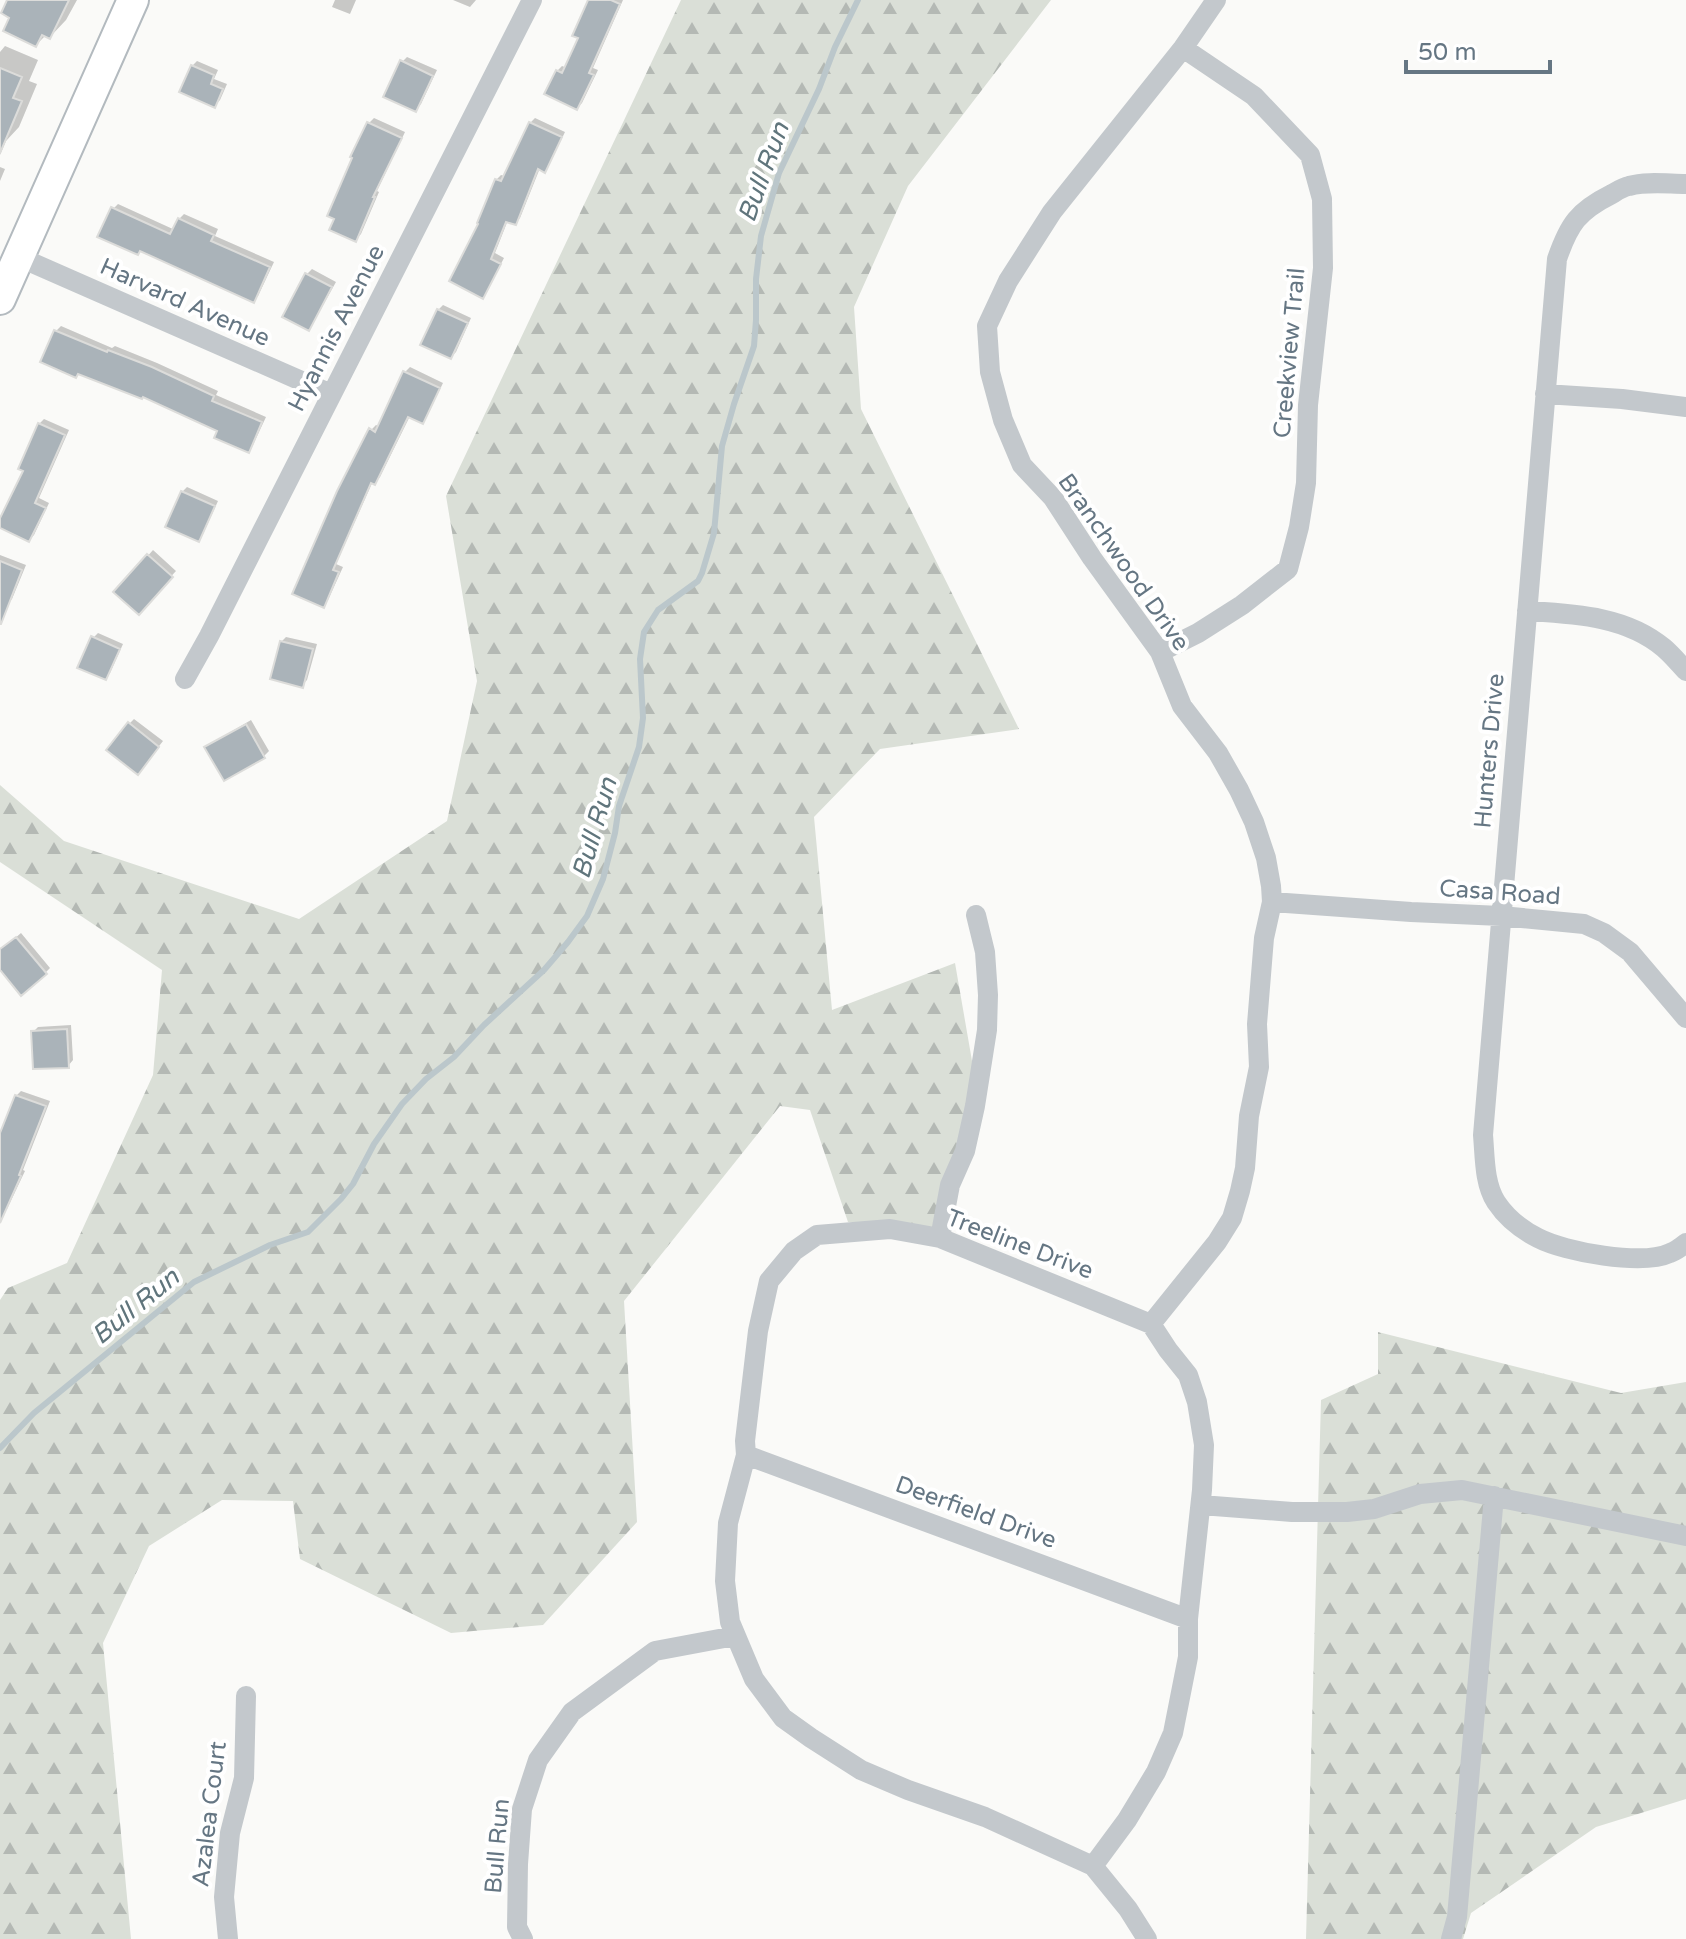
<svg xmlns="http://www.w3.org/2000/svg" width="1686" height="1939" font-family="'Varela Round',sans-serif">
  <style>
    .forest { fill: url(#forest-firs) }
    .shadow { fill: #0003 }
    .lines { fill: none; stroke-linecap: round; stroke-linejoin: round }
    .stream { stroke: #bbc7cb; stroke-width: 6 }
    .building { fill: #aab3b9; stroke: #dcdcda; stroke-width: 2 }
    .secondary-casing { stroke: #b3babf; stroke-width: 34 }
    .minor { stroke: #c3c8cc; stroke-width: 20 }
    .secondary { stroke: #fff; stroke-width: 30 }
    .labels { text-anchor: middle; stroke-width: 8; stroke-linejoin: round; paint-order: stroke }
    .street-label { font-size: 24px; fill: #657683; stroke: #fff }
    .water-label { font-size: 26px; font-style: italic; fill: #60757c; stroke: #fff }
  </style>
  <defs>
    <pattern id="forest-firs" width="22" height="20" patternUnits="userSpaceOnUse" patternTransform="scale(2)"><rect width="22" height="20" fill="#dadfd7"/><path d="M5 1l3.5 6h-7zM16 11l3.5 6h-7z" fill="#b4b9b4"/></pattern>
  </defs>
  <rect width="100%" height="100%" fill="#fafaf8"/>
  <path class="forest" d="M681 0H1051L908 186 854 307 861 409 1019 729 880 749 814 817 832 1010 955 963 980 1107 939 1230 848 1222 810 1110 780 1106 624 1301 637 1522 543 1625 451 1633 300 1559 293 1501 222 1500 149 1546 103 1643 131 1939H0V1300L8 1288 67 1263 153 1075 162 970 0 862V785L64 841 299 919 447 821 477 681 446 496Z
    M1378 1332 1621 1393 1686 1382V1799L1596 1827 1471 1913 1463 1939H1306L1321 1400 1378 1374Z"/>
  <path class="shadow" d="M10 0H77L66 20 50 37 46 35 36 45 12 17Z
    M335 0H356L350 14 332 7Z
    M453 0H476L470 7Z
    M590 0H623L593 68 598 70 582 103 577 108 557 71 562 66 567 68 581 37Z
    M5 46 38 60 29 81 37 84 19 127 6 141 0 155V52Z
    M407 57 437 70 421 104 416 109 402 62Z
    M197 61 218 70 214 79 227 84 220 100 215 105 192 66Z
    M374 118 405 132 377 191 379 192 361 234 356 239 337 218 353 156 369 123Z
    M535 118 565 132 549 165 544 170 540 168 520 218 515 223 508 220 495 253 504 258 487 291 482 296 481 223 496 180 501 175 505 176 530 123Z
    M0 167 5 169 0 181Z
    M118 204 175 230 179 219 184 214 218 229 215 236 274 262 258 296 253 301 113 209Z
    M312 269 336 282 313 323 308 328 285 316 307 274Z
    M443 305 471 318 456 352 451 357 438 310Z
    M61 326 112 348 115 346 157 363 218 391 216 395 266 417 253 445 248 450 219 430 56 331Z
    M410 367 443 383 427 416 422 421 410 416 380 477 375 482 373 481 336 564 343 567 328 600 323 605 371 430 376 425 380 427 405 372Z
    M44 419 69 430 39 498 49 503 34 535 29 540 0 526V523L25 470 39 424Z
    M187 487 218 501 203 534 198 539 182 492Z
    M153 550 176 571 138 612 116 592Z
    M0 555 26 565 12 599 7 604 0 601Z
    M98 633 123 644 110 673 105 678 93 638Z
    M286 637 317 644 307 680 302 685 281 642Z
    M134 719 163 741 142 768 129 724Z
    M251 720 269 751 264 756 207 748 212 743Z
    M21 933 50 968 45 973 0 967V951Z
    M71 1025 73 1060 68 1066 33 1032 38 1027Z
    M21 1091 50 1101 23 1170 25 1171 7 1209 2 1214 0 1213V1139L16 1096Z"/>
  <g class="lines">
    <path class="stream" d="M0 1448 34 1413 194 1282 270 1245 308 1232 341 1199 353 1184 374 1144 402 1104 426 1079 454 1057 484 1025 544 970 568 942 587 916 603 879 615 833 619 806 639 747 643 718 640 659 644 632 658 610 698 581 702 573 714 533 722 446 734 404 754 346 756 320V279L761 236 779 173 819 89 835 47 858 0"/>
  </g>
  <path class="building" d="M7 0H69L50 39 42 35 36 47 3 31 9 18 1 13Z
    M588 0H611L620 4 589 73 594 75 577 110 544 94 556 70 562 73 578 38 572 36Z
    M400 60 433 76 416 112 383 97Z
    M191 65 214 75 211 84 223 89 215 108 179 92Z
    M0 68 22 77 13 98 22 101 0 153Z
    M367 122 402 138 373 197H375L356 242 329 230 334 219 327 216 352 158 350 157Z
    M529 122 562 137 545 173 538 169 516 225 506 222 491 259 501 264 483 299 449 281 478 224 477 223 495 179 501 181Z
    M111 207 170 234 178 218 214 235 211 241 270 267 254 303 140 251 138 255 97 237Z
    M305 273 332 287 309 331 282 317Z
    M437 309 468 323 451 359 420 345Z
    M54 330 107 352 108 350 152 367 214 396 212 401 262 422 249 453 214 438 217 431 143 397 142 399 78 374 76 378 40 362Z
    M403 371 440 388 423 424 408 417 375 485 371 483 333 570 339 572 324 608 292 594 337 491 369 428 375 432Z
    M38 423 65 435 35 503 46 508 29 542 0 528V518L23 471 18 469Z
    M181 491 215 506 199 542 165 527Z
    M147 554 173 577 139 615 113 592Z
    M0 561 22 570 1 624H0Z
    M91 636 120 649 106 680 77 668Z
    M280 641 313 649 303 688 270 679Z
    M128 722 159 747 138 775 106 750Z
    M246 724 265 758 224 781 204 747Z
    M16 937 47 974 21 996 0 970V949Z
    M67 1029 69 1068 33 1069 31 1031Z
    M15 1095 46 1106 19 1175 21 1176 0 1223V1133Z"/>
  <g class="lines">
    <g class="secondary-casing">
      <path id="secondary" d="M0 299 133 0"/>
    </g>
    <path class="minor" d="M1686 184C1668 184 1647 181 1629 186 1623 187 1617 191 1612 194 1578 211 1569 224 1557 259L1483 1135C1485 1157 1484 1183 1496 1202 1506 1217 1522 1230 1538 1238 1565 1252 1642 1266 1670 1253 1676 1251 1681 1247 1686 1243
      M19 257 331 394
      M1545 394 1622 399 1686 407
      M1527 611C1575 614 1626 616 1664 648 1672 655 1679 663 1686 671
      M1160 652 1198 633 1242 605 1288 569 1299 527 1306 483 1308 405 1323 268 1322 199 1310 155 1254 96 1183 48
      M185 679 209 636 532 0
      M1272 902 1411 912 1501 916 1584 924 1604 933 1630 952 1686 1018
      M940 1238 950 1185 965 1151 975 1106 987 1030 988 995 985 952 976 915
      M1151 1324 1217 1242 1232 1218 1240 1191 1245 1168 1249 1116 1259 1067 1257 1024 1264 938 1272 902 1271 886 1266 858 1254 822 1239 790 1218 753 1182 706 1160 652 1092 558 1053 498 1022 465 1003 420 990 372 987 326 1008 281 1052 212 1183 48 1216 0
      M746 1455 1188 1619
      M1201 1505 1292 1512H1347L1374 1509 1420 1494 1462 1490 1686 1536
      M1093 1866 1127 1820 1156 1772 1173 1733 1188 1657V1619L1202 1490 1204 1445 1197 1402 1188 1375 1168 1350 1151 1324 940 1238 890 1229 817 1235 794 1251 769 1281 758 1331 745 1441 746 1455 728 1523 725 1581 730 1622 754 1679 783 1718 811 1738 861 1770 908 1790 985 1817 1093 1866 1128 1909 1147 1939
      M228 1939 224 1897 230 1833 244 1778 246 1696
      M523 1939 517 1927 518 1864 522 1809 538 1760 572 1712 655 1651 735 1636
      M1451 1939 1457 1917 1494 1496"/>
    <use href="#secondary" class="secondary"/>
  </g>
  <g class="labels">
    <g class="street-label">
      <text transform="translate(185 302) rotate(24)" y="8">Harvard Avenue</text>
      <text transform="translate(336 328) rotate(-63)" y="8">Hyannis Avenue</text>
      <text transform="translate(1289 353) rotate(-85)" y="8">Creekview Trail</text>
      <text transform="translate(1124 562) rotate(55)" y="8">Branchwood Drive</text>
      <text transform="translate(1489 751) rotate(-85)" y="8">Hunters Drive</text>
      <text transform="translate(1500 892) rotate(4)" y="8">Casa Road</text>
      <text transform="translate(1020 1244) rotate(21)" y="8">Treeline Drive</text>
      <text transform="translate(976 1512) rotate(20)" y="8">Deerfield Drive</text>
      <text transform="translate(209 1814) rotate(-83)" y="8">Azalea Court</text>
      <text transform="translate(497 1846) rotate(-85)" y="8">Bull Run</text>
    </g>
    <g class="water-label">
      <text transform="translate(763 172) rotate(-70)" y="9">Bull Run</text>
      <text transform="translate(594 828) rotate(-74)" y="9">Bull Run</text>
      <text transform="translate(135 1306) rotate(-39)" y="9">Bull Run</text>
    </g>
  </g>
  <path d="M1406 60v12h144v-12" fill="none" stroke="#657683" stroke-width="4"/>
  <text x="1418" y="60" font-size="24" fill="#657683" stroke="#ffffff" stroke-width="6" paint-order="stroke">50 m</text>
</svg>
